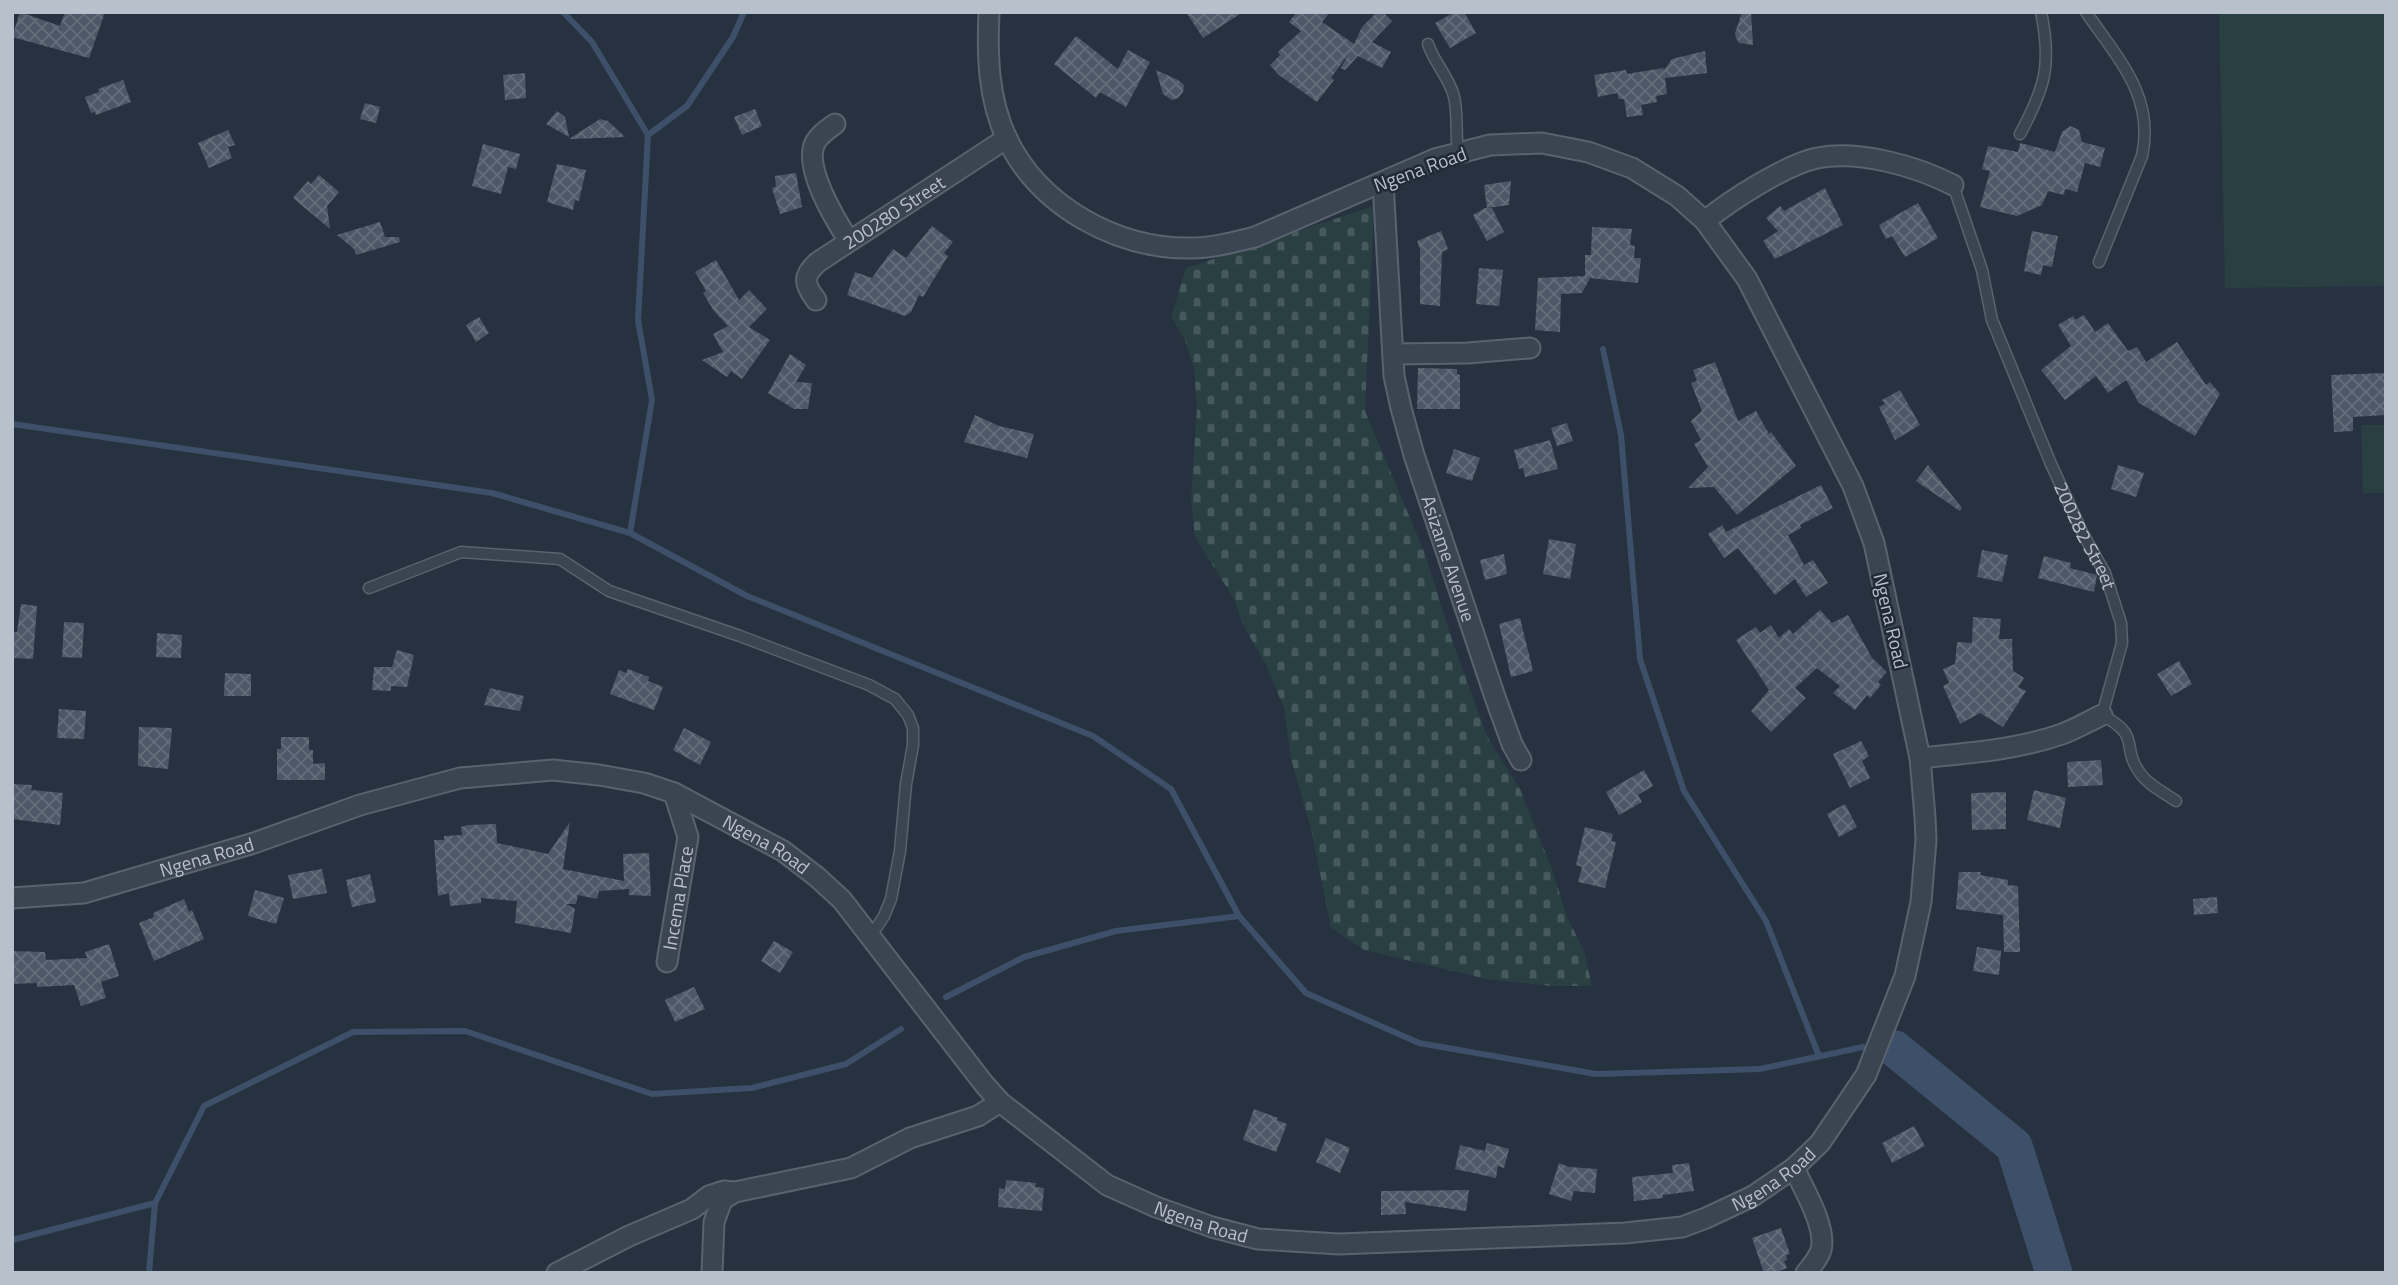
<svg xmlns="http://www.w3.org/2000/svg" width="2398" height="1285" font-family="'Titillium Web',sans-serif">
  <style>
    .cemetery { fill: url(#cemetery-stones) }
    .park { fill: #293f42 }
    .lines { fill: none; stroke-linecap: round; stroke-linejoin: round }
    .stream { stroke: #3e5069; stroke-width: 6 }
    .river { stroke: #3e5069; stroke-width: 37 }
    .building { fill: url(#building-cross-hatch) }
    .service-casing { stroke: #59626e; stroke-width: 13 }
    .minor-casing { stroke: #59626e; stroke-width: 23 }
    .service { stroke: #3b4451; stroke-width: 10 }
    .minor { stroke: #3b4451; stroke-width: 19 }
    .labels { text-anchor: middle; stroke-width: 5; stroke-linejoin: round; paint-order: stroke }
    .street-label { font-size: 19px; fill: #b8c0cb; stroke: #202936 }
  </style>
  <defs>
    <pattern id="cemetery-stones" width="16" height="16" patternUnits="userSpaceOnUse" patternTransform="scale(1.75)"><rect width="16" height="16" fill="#293f42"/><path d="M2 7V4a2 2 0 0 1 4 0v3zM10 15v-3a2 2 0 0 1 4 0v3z" fill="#46595c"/></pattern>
    <pattern id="building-cross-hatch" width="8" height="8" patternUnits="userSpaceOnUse" patternTransform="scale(1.75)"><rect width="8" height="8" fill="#4c5867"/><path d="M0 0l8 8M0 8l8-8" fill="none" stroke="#646e7b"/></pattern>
  </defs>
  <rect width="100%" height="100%" fill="#273241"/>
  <path class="cemetery" d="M1374 206 1365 411 1424 551 1451 637 1487 736 1520 789 1552 869 1567 917 1584 951 1592 986H1552L1487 979 1364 950 1331 928 1311 829 1291 759 1284 708 1265 663 1243 625 1234 599 1195 537 1191 500 1197 407 1194 368 1185 340 1171 317 1186 268Z"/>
  <path class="park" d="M2219 12H2386V286L2225 288Z
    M2361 425H2386V493H2363Z"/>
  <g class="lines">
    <path class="stream" d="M563 12 592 42 648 135 638 320 652 400 630 533
      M648 135 687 106 733 37 744 12
      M1603 349 1621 435 1640 659 1684 791 1766 921 1819 1056
      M12 424 492 493 630 533 747 596 1093 736 1171 789 1239 916 1306 993 1419 1043 1596 1074 1760 1069 1863 1047
      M946 997 1024 957 1116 931 1239 916
      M12 1240 155 1203
      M149 1273 155 1203 204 1106 353 1032 465 1031 652 1094 752 1088 846 1064 901 1029"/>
    <path class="river" d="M1895 1049 2014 1146 2054 1273"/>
  </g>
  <path class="building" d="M20 12 60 26 65 12H105L89 58 12 37Z
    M1186 12H1243L1203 38Z
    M1297 12H1330L1322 22 1354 44 1362 27 1377 12H1383L1392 21 1372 42 1391 52 1382 68 1358 56 1345 70 1341 68 1349 53 1331 78 1334 80 1317 102 1279 75 1270 65 1280 55 1278 52 1301 31 1289 22Z
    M1455 12H1464L1476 33 1450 48 1435 23Z
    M1742 12H1751L1753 45 1739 43 1736 38 1735 33Z
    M1076 36 1118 69 1128 50 1150 62 1126 107 1100 92 1096 98 1054 64Z
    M1705 51 1707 73 1665 78 1667 94 1656 96 1657 102 1641 105 1643 115 1627 117 1624 99H1619L1617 93 1598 97 1594 75 1626 70 1627 74 1663 68 1664 70 1672 59Z
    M1156 70 1178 80 1184 85 1183 92 1178 98 1172 100 1163 94Z
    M525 73 526 98 505 100 503 75Z
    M123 80 131 102 96 115 95 112 91 113 85 97 99 92 98 89Z
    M365 103 380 107 376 123 360 119Z
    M755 109 762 126 742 135 734 117Z
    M557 111 565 117 569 137 546 124Z
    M600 119 608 121 625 137 569 139Z
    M2070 126 2079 130 2082 142 2105 148 2100 167 2085 163 2077 192 2065 189 2064 195 2048 191 2042 205 2017 216 1980 207 1990 171 1982 169 1988 146 2018 152 2020 143 2055 152 2062 132Z
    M228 130 235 145 228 147 232 158 209 168 198 143Z
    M483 144 520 154 516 169 508 167 501 194 472 186Z
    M557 164 586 170 579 201 575 200 573 210 547 202Z
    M796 173 802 207 780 214 772 188 776 187 775 176Z
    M319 175 339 192 327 206 330 229 293 198 308 181 311 184Z
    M1511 181 1509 205 1487 208 1484 185Z
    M1825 188 1843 225 1775 259 1763 241 1778 231 1766 218 1780 206 1784 211Z
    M1918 203 1938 238 1905 257 1892 236 1886 239 1879 225Z
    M1485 208H1492L1504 232 1487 241 1473 215Z
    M380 222 385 237H399L400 242 356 255 354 249 337 235Z
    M932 226 953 242 944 253 948 256 923 297 919 295 911 312 905 316 847 295 855 272 872 278 893 249 906 258Z
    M1592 227 1632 229 1630 245 1635 246 1634 258H1641L1638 283 1590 278 1582 293 1561 294 1560 332 1535 330 1538 278 1585 276V255H1591Z
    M1441 231 1448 249 1442 252 1440 306 1420 304V249L1417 241Z
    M2032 231 2058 236 2052 267 2043 265 2041 275 2024 271Z
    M716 260 739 300 749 290 767 309 749 327 770 340 742 379 731 371 727 377 702 360 723 352 713 334 728 326 714 311 703 293 706 291 695 272Z
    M1479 268 1503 270 1499 306 1476 304Z
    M2084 315 2095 332 2108 323 2128 351 2137 347 2146 362 2177 342 2206 385 2210 382 2220 394 2195 436 2139 403 2126 380 2108 393 2096 376 2065 400 2041 370 2071 346 2058 325 2073 316 2075 320Z
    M479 317 489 333 476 342 466 325Z
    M790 354 806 365 796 382 812 383 808 409H794L768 393Z
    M1715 362 1738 421 1756 411 1769 434 1771 432 1796 466 1737 515 1714 487 1688 488 1708 467 1694 444 1701 440 1691 421 1702 411 1691 383 1697 381 1693 370Z
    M1418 368 1457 369V374L1460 375V409H1417Z
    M2386 373V415L2353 417V431L2334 432 2331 375Z
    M1900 390 1920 425 1895 440 1879 407 1885 404 1882 400Z
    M975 415 999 426 1034 434 1027 458 964 442Z
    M1567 423 1573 441 1557 446 1551 428Z
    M1550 440 1558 469 1525 477 1523 468 1519 469 1514 450Z
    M1454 449 1480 458 1472 481 1446 473Z
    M1928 465 1962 508 1960 511 1916 481Z
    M2118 465 2144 473 2136 497 2111 489Z
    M1821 485 1833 508 1800 525 1801 528 1788 535 1804 565 1813 560 1828 583 1806 597 1795 579 1775 595 1738 548 1724 558 1708 534 1722 525 1726 532Z
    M1549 539 1576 544 1570 579 1543 574Z
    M1982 550 2008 555 2002 582 1977 577Z
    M1504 554 1507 574 1485 580 1480 560Z
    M2044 556 2071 563 2070 568 2097 575 2094 592 2038 578Z
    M21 604 37 606 33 659 12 658V632H17Z
    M1820 610 1832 623 1848 615 1872 658 1887 672 1878 682 1881 685 1870 698 1867 695 1855 710 1833 693 1840 686 1817 668 1795 688 1806 698 1771 732 1751 711 1769 690 1736 640 1756 627 1760 633 1771 625 1779 638 1789 629 1793 634Z
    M1973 617 2001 619 1999 639H2012L2013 671 2024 678 2018 687 2026 691 2003 727 1980 713 1960 724 1943 686 1949 683 1943 669 1955 664 1957 642 1972 643Z
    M1520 618 1533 671 1511 677 1499 624Z
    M64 622 84 623 82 658 62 657Z
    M157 633 182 635 181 658 156 657Z
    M397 650 414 655 407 687 391 686V691L372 690 374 667H392Z
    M2179 661 2192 684 2171 696 2157 674Z
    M628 669 649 677 648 681 663 687 654 710 610 694 619 670 626 673Z
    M225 673 251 674V696H224Z
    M490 688 524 696 520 711 484 705Z
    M59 709 86 711 84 739 57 738Z
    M139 727 172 728 168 769 138 766Z
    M684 728 711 742 700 765 673 750Z
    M281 737H309V750H313V764L325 763V780H277V749H281Z
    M1861 741 1869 756 1862 761 1870 778 1850 788 1833 754Z
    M2101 760 2103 785 2068 787 2067 762Z
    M1644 770 1653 786 1638 795 1642 802 1619 815 1606 792Z
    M12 784 32 785 31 790 63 793 60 825 12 819Z
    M2034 790 2066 798 2060 828 2027 820Z
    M2006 792V829L1972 830 1971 793Z
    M1845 804 1857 827 1839 837 1827 814Z
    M570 822 563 869 624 881 623 854 649 853 651 896 629 895V889L599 891 597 899 578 895 576 904H566L575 909 571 933 515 923 517 901 481 898V903L450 906 449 893 438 896 434 840H444V836L462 835 461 827 468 825 496 824 497 843 548 854Z
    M1585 827 1613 834 1611 841 1616 842 1605 888 1578 882 1582 867 1576 865Z
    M322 869 327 893 293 899 288 875Z
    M1959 872H1981L1980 875 2008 880V885L2018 886 2020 952H2004L2003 915 1956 909Z
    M370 874 376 902 352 907 346 880Z
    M255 890 284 898 276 924 248 916Z
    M2217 897 2218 913 2194 915 2193 899Z
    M184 899 189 912 192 910 204 939 154 961 139 923 154 917 153 913Z
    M774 941 793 952 780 973 761 961Z
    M109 944 119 976 101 982 106 998 81 1006 74 985 37 987V983L12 984V951L45 952 46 960 87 958 85 952Z
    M1977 947 2001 951 1999 975 1973 971Z
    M694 987 705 1009 675 1022 665 1000Z
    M1254 1109 1278 1118 1277 1120 1287 1124 1276 1152 1243 1140Z
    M1914 1126 1925 1146 1892 1163 1882 1143Z
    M1326 1138 1350 1148 1340 1173 1316 1162Z
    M1487 1143 1509 1149 1504 1168 1498 1166 1496 1178 1455 1169 1460 1145 1485 1151Z
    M1559 1163 1569 1167 1597 1169 1595 1193 1574 1191 1571 1201 1549 1194Z
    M1689 1163 1694 1191 1663 1195V1198L1634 1201 1632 1177 1673 1173 1672 1165Z
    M1006 1180 1036 1183 1035 1187 1044 1188 1042 1211 998 1207 999 1188 1005 1189Z
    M1469 1190 1466 1211 1405 1202 1406 1214 1381 1215V1191Z
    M1781 1228 1790 1254 1786 1255 1787 1260 1784 1261 1787 1268 1773 1273H1764L1752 1238Z"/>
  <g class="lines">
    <g class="service-casing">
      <g id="service">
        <path d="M2086 12C2118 59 2155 96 2142 156L2099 262"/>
        <path d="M1428 44C1434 62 1447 75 1453 93 1459 112 1455 133 1458 153"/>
        <path d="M2020 134C2045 88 2052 65 2041 12"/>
        <path id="s1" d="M1953 185 1982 270 1992 320 2051 464 2083 534 2105 573 2121 623 2122 643 2102 715C2143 737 2120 746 2140 773 2148 785 2165 793 2176 801"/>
        <path d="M369 588 461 552 560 559 609 591 740 636 869 685 895 699 908 715 913 728V745L906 784 900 851 891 899 884 916 871 936"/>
      </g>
    </g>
    <g class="minor-casing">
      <g id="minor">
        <path d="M835 124C828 129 819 135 815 143 803 167 836 221 849 241"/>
        <path id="s2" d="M1383 182 1394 376 1401 408 1414 455 1495 697 1512 744 1521 760"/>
        <path d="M1705 221C1731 200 1785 165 1817 158 1859 150 1916 166 1953 185"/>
        <path id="s3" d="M816 300C804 284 802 276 818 262L1007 138"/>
        <path d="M1393 354 1468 353 1530 348"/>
        <path d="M1920 758C1967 753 2017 750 2062 734 2076 729 2089 721 2102 715"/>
        <path id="s4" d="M12 898 84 893 254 843 360 805 460 778 553 770 599 775 644 783 674 793 783 851 817 877 842 900 984 1084 1000 1102 1107 1185 1156 1207 1212 1227 1258 1239 1339 1244 1625 1233 1682 1227 1706 1218 1753 1196 1794 1168 1820 1143 1866 1075 1905 976 1921 902 1926 840 1925 817 1920 758 1874 543 1853 486 1747 279 1705 221 1677 196 1632 168 1588 152 1542 143 1490 145 1435 159 1255 237C1234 242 1213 248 1191 248 1117 249 1040 207 1007 139 988 99 987 55 989 12"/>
        <path id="s5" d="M667 962 688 837 674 793"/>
        <path d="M1794 1168C1803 1188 1827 1227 1821 1250 1818 1259 1812 1266 1806 1273"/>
        <path d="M557 1273 629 1236 692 1209 709 1196 724 1191 733 1192"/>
        <path d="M712 1273 714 1222 722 1200 735 1192 851 1168 910 1138 978 1116 1000 1102"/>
      </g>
    </g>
    <use href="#service" class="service"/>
    <use href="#minor" class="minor"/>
  </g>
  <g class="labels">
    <g class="street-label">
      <text transform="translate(1420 169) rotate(-20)" y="7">Ngena Road</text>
      <text dy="7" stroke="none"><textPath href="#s3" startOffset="135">200280 Street</textPath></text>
      <text dy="7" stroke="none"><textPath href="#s1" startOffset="376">200282 Street</textPath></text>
      <text dy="7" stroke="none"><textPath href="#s2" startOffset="385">Asizame Avenue</textPath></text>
      <text transform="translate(1891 621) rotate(77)" y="7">Ngena Road</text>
      <text dy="7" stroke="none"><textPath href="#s4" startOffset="788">Ngena Road</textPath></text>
      <text dy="7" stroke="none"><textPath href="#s4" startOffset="200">Ngena Road</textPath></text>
      <text dy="7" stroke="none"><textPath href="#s5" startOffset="65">Incema Place</textPath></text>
      <text dy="7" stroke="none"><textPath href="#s4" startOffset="1964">Ngena Road</textPath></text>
      <text dy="7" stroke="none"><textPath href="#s4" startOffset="1376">Ngena Road</textPath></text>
    </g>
  </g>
  <rect width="2398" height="1285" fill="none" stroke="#b8c0cb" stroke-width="28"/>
</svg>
